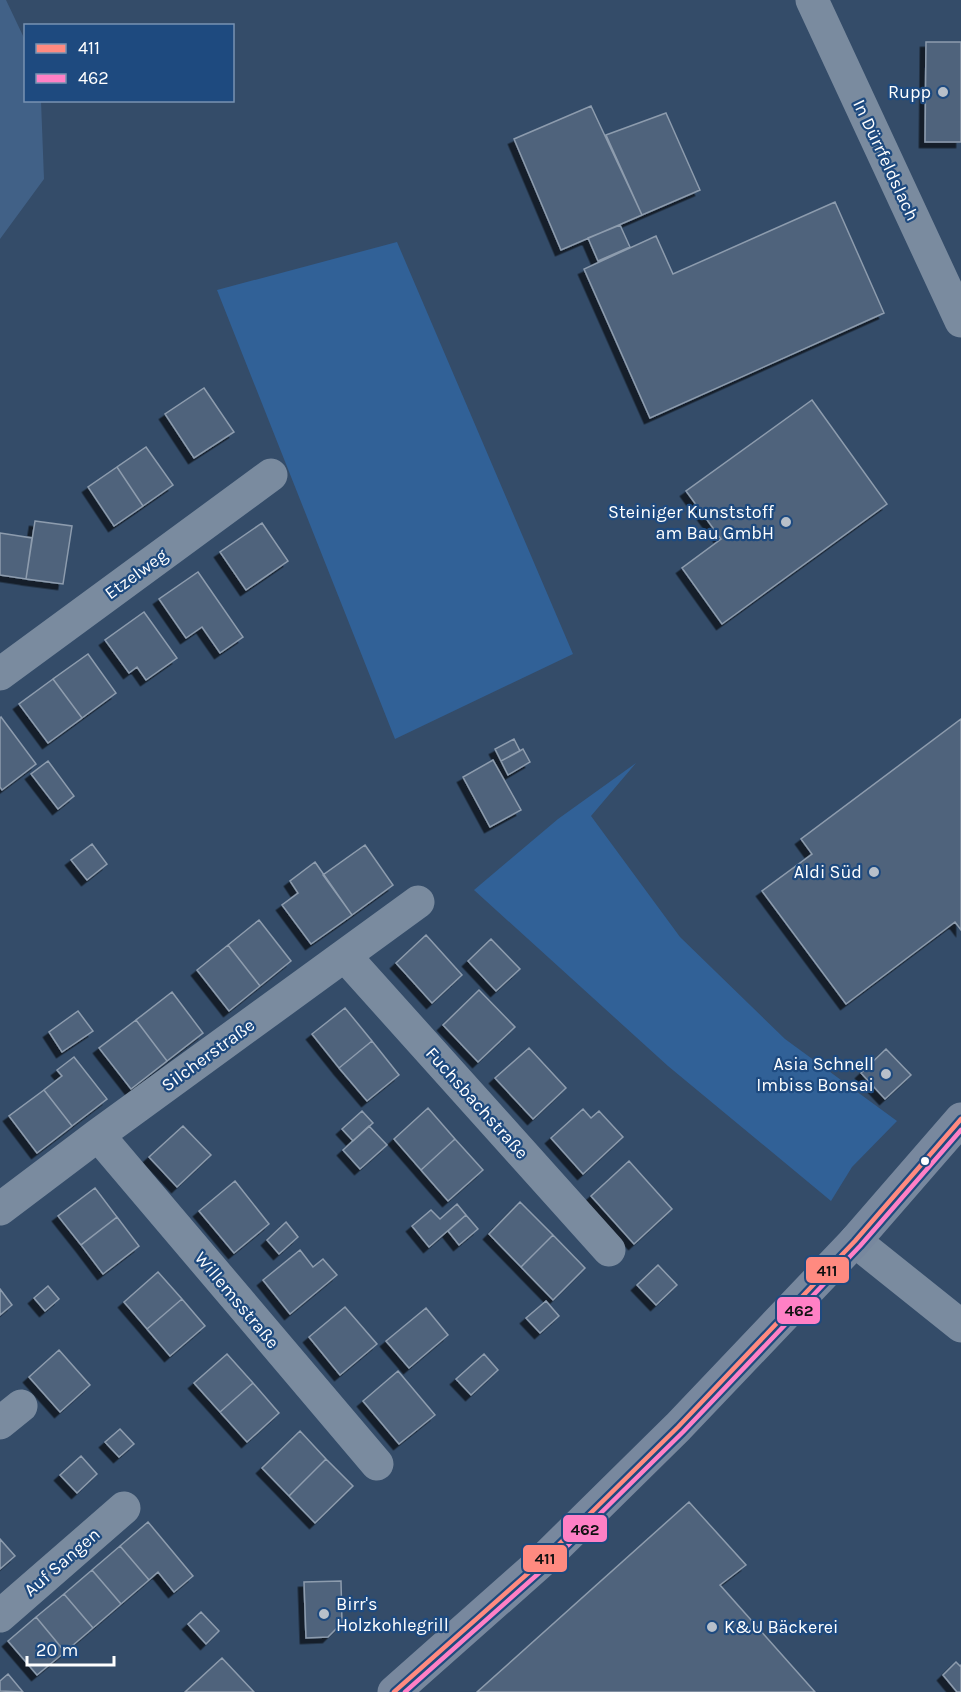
<svg xmlns="http://www.w3.org/2000/svg" width="961" height="1692" font-family="Karla,sans-serif">
  <style>
    .green { fill: #316197 }
    .water { fill: #416187 }
    .building { fill: #50637b; stroke: #8d9cae; stroke-width: 1.5; filter: url(#shadow) }
    .lines { fill: none; stroke-linecap: round; stroke-linejoin: round }
    .minor { stroke: #7a8b9f; stroke-width: 33 }
    .major { stroke: #78889e; stroke-width: 33 }
    .bus-1-casing { stroke: #1e4a7f; stroke-width: 9 }
    .bus-2-casing { stroke: #1e4a7f; stroke-width: 9 }
    .bus-1 { stroke: #ff8a80; stroke-width: 4.5 }
    .bus-2 { stroke: #ff80c5; stroke-width: 4.5 }
    .poi-dot { fill: #b8c0ca; stroke: #1e4a7f; stroke-width: 2 }
    .bus-dot { fill: #fff; stroke: #1e4a7f; stroke-width: 2 }
    .labels { text-anchor: middle; stroke-width: 4.5; stroke-linejoin: round; paint-order: stroke }
    .poi-label { font-size: 18px; fill: #fff; stroke: #1e4a7f; text-anchor: end }
    .street-label { font-size: 18px; fill: #fff; stroke: #1e4a7f }
    .line-badge { stroke: #1e4a7f; stroke-width: 2 }
    .pale-badge-label { font-size: 16px; text-anchor: middle; font-weight: bold; fill: #111 }
  </style>
  <defs>
    <filter id="shadow"><feDropShadow dx="-5.5" dy="5.5" stdDeviation="0" flood-color="#0009"/></filter>
  </defs>
  <rect width="100%" height="100%" fill="#344c69"/>
  <path class="green" d="M397 242 573 654 395 739 217 290Z
    M636 763 591 816 680 937 785 1039 897 1121 852 1167 831 1201 668 1066 474 890 558 819Z"/>
  <path class="water" d="M0 0H6L25 40 26 100 41 101 44 179 0 239Z"/>
  <path class="building" d="M926 42H961V142H925Z
    M591 106 642 215 561 250 514 139Z
    M666 113 700 190 642 215 606 135Z
    M835 202 884 313 650 418 584 269 656 236 673 274Z
    M620 225 630 247 598 261 588 238Z
    M204 388 234 432 194 458 165 414Z
    M812 400 887 504 722 624 682 568 721 539 686 491Z
    M146 447 173 485 143 506 117 467Z
    M117 467 143 506 114 526 88 487Z
    M35 521 72 526 63 584 26 579Z
    M262 523 288 561 246 590 220 552Z
    M0 533 32 538 26 579 0 575Z
    M198 572 243 637 220 653 202 627 186 638 159 599Z
    M144 612 177 658 146 680 137 667 129 673 105 640Z
    M88 654 116 693 82 718 53 679Z
    M53 679 82 718 48 743 19 704Z
    M1 717 36 764 2 790 0 787V718Z
    M961 719V930L955 922 846 1004 762 891 812 854 801 839Z
    M514 739 520 751 501 761 495 749Z
    M523 749 530 762 508 775 501 761Z
    M493 760 521 810 490 827 463 777Z
    M48 761 74 796 58 809 31 774Z
    M92 844 107 864 87 880 71 860Z
    M365 845 393 885 352 915 323 875Z
    M315 862 352 915 311 944 282 905 298 893 290 881Z
    M259 920 291 961 260 986 228 945Z
    M426 935 462 975 432 1003 396 963Z
    M491 939 520 969 496 991 468 961Z
    M228 945 260 986 229 1011 197 970Z
    M479 990 515 1027 478 1062 443 1025Z
    M172 992 203 1033 167 1061 136 1020Z
    M345 1008 372 1041 339 1068 312 1034Z
    M78 1011 93 1031 62 1052 49 1032Z
    M136 1020 167 1061 131 1089 99 1048Z
    M372 1041 399 1075 367 1101 339 1068Z
    M529 1048 566 1088 533 1119 495 1078Z
    M886 1049 911 1075 885 1099 861 1073Z
    M74 1057 107 1099 72 1126 44 1090 62 1076 57 1070Z
    M44 1090 72 1126 37 1153 9 1116Z
    M428 1108 455 1139 421 1170 394 1139Z
    M583 1109 591 1118 599 1111 623 1137 583 1174 551 1138Z
    M362 1111 373 1123 353 1141 342 1129Z
    M183 1126 211 1155 177 1187 149 1157Z
    M369 1126 387 1145 360 1169 343 1150Z
    M455 1139 483 1170 448 1201 421 1170Z
    M629 1161 672 1209 634 1244 591 1196Z
    M235 1181 269 1224 234 1253 199 1211Z
    M95 1188 117 1217 81 1245 58 1216Z
    M520 1202 553 1235 521 1267 489 1234Z
    M457 1204 466 1215 429 1247 412 1226 431 1210 440 1219Z
    M466 1215 478 1229 459 1245 448 1231Z
    M117 1217 139 1246 103 1274 81 1245Z
    M286 1222 298 1237 279 1254 267 1240Z
    M553 1235 585 1268 553 1300 521 1267Z
    M300 1250 313 1267 323 1259 337 1275 290 1314 263 1280Z
    M658 1265 677 1285 656 1305 637 1285Z
    M158 1272 182 1299 147 1329 124 1302Z
    M48 1286 59 1299 45 1311 34 1298Z
    M0 1289 12 1305 0 1315Z
    M182 1299 205 1326 170 1356 147 1329Z
    M546 1301 559 1316 540 1333 526 1318Z
    M345 1307 377 1344 340 1375 309 1337Z
    M426 1308 448 1335 409 1368 386 1341Z
    M59 1350 90 1385 60 1412 29 1377Z
    M227 1354 253 1383 220 1412 194 1383Z
    M484 1354 498 1370 471 1395 456 1379Z
    M398 1371 435 1415 399 1444 363 1401Z
    M253 1383 279 1413 247 1442 220 1412Z
    M120 1429 134 1444 119 1457 105 1442Z
    M300 1431 326 1459 289 1496 262 1468Z
    M81 1456 97 1474 77 1493 60 1475Z
    M326 1459 353 1486 315 1523 289 1496Z
    M689 1502 746 1565 720 1585 815 1692H477Z
    M148 1522 193 1576 174 1592 158 1572 149 1580 120 1546Z
    M0 1539 15 1556 0 1569Z
    M120 1546 149 1580 121 1604 92 1570Z
    M92 1570 121 1604 93 1628 64 1594Z
    M341 1581 342 1623 328 1637 306 1638 304 1582Z
    M64 1594 93 1628 65 1652 36 1617Z
    M201 1612 219 1631 206 1644 188 1624Z
    M36 1617 65 1652 37 1675 8 1641Z
    M222 1658 254 1692H185Z
    M956 1662 960 1666 961 1665V1692H957L943 1675Z
    M8 1674 23 1692 0 1691V1681Z"/>
  <g class="lines">
    <path class="minor" d="M812 0 961 321
      M0 674 271 475
      M345 956 609 1250
      M98 1135 377 1464
      M0 1209 98 1135 418 902
      M855 1241 961 1326
      M0 1423 21 1406
      M0 1616 124 1508"/>
    <path class="major" d="M394 1692 542 1561 678 1427 855 1241 961 1119"/>
    <g class="bus-1-casing">
      <path id="bus-1" d="M394 1692 542 1561 678 1427 855 1241 961 1119"/>
    </g>
    <g class="bus-2-casing">
      <path id="bus-2" d="M405 1692 547 1566 683 1432 860 1246 961 1130"/>
    </g>
    <use href="#bus-1" class="bus-1"/>
    <use href="#bus-2" class="bus-2"/>
  </g>
  <g class="poi-dot">
    <circle cx="943" cy="92" r="6"/>
    <circle cx="786" cy="522" r="6"/>
    <circle cx="874" cy="872" r="6"/>
    <circle cx="886" cy="1074" r="6"/>
    <circle cx="324" cy="1614" r="6"/>
    <circle cx="712" cy="1627" r="6"/>
  </g>
  <circle class="bus-dot" cx="925" cy="1161" r="5"/>
  <g class="labels">
    <g class="poi-label">
      <text x="931" y="98">Rupp</text>
      <text x="774" y="518">Steiniger Kunststoff<tspan x="774" dy="21">am Bau GmbH</tspan></text>
      <text x="862" y="878">Aldi Süd</text>
      <text x="874" y="1070">Asia Schnell<tspan x="874" dy="21">Imbiss Bonsai</tspan></text>
      <text x="336" y="1610" text-anchor="start">Birr's<tspan x="336" dy="21">Holzkohlegrill</tspan></text>
      <text x="724" y="1633" text-anchor="start">K&amp;U Bäckerei</text>
    </g>
    <g class="street-label">
      <text transform="translate(886 160) rotate(65)" y="6">In Dürrfeldslach</text>
      <text transform="translate(136 574) rotate(-36)" y="6">Etzelweg</text>
      <text transform="translate(208 1055) rotate(-36)" y="6">Silcherstraße</text>
      <text transform="translate(477 1103) rotate(48)" y="6">Fuchsbachstraße</text>
      <text transform="translate(237 1300) rotate(50)" y="6">Willemsstraße</text>
      <text transform="translate(62 1562) rotate(-41)" y="6">Auf Sangen</text>
    </g>
  </g>
  <g class="line-badge">
    <rect x="805" y="1256" width="45" height="28" rx="6" fill="#ff8a80"/>
    <rect x="776" y="1296" width="45" height="29" rx="6" fill="#ff80c5"/>
    <rect x="562" y="1514" width="46" height="29" rx="6" fill="#ff80c5"/>
    <rect x="522" y="1544" width="46" height="29" rx="6" fill="#ff8a80"/>
  </g>
  <g class="pale-badge-label">
    <text x="827" y="1276">411</text>
    <text x="799" y="1316">462</text>
    <text x="585" y="1535">462</text>
    <text x="545" y="1564">411</text>
  </g>
  <rect x="24" y="24" width="210" height="78" fill="#1e4a7f" stroke="#7892b2" stroke-width="1.5"/>
  <rect x="36" y="44" width="30" height="9" fill="#ff8a80" stroke="#7892b2" stroke-width="1.5"/>
  <text x="78" y="54" font-size="18" fill="#ffffff">411</text>
  <rect x="36" y="74" width="30" height="9" fill="#ff80c5" stroke="#7892b2" stroke-width="1.5"/>
  <text x="78" y="84" font-size="18" fill="#ffffff">462</text>
  <path d="M27 1656v9h87v-9" fill="none" stroke="#ffffff" stroke-width="3"/>
  <text x="36" y="1656" font-size="18" fill="#ffffff" stroke="#1e4a7f" stroke-width="4.5" paint-order="stroke">20 m</text>
</svg>
